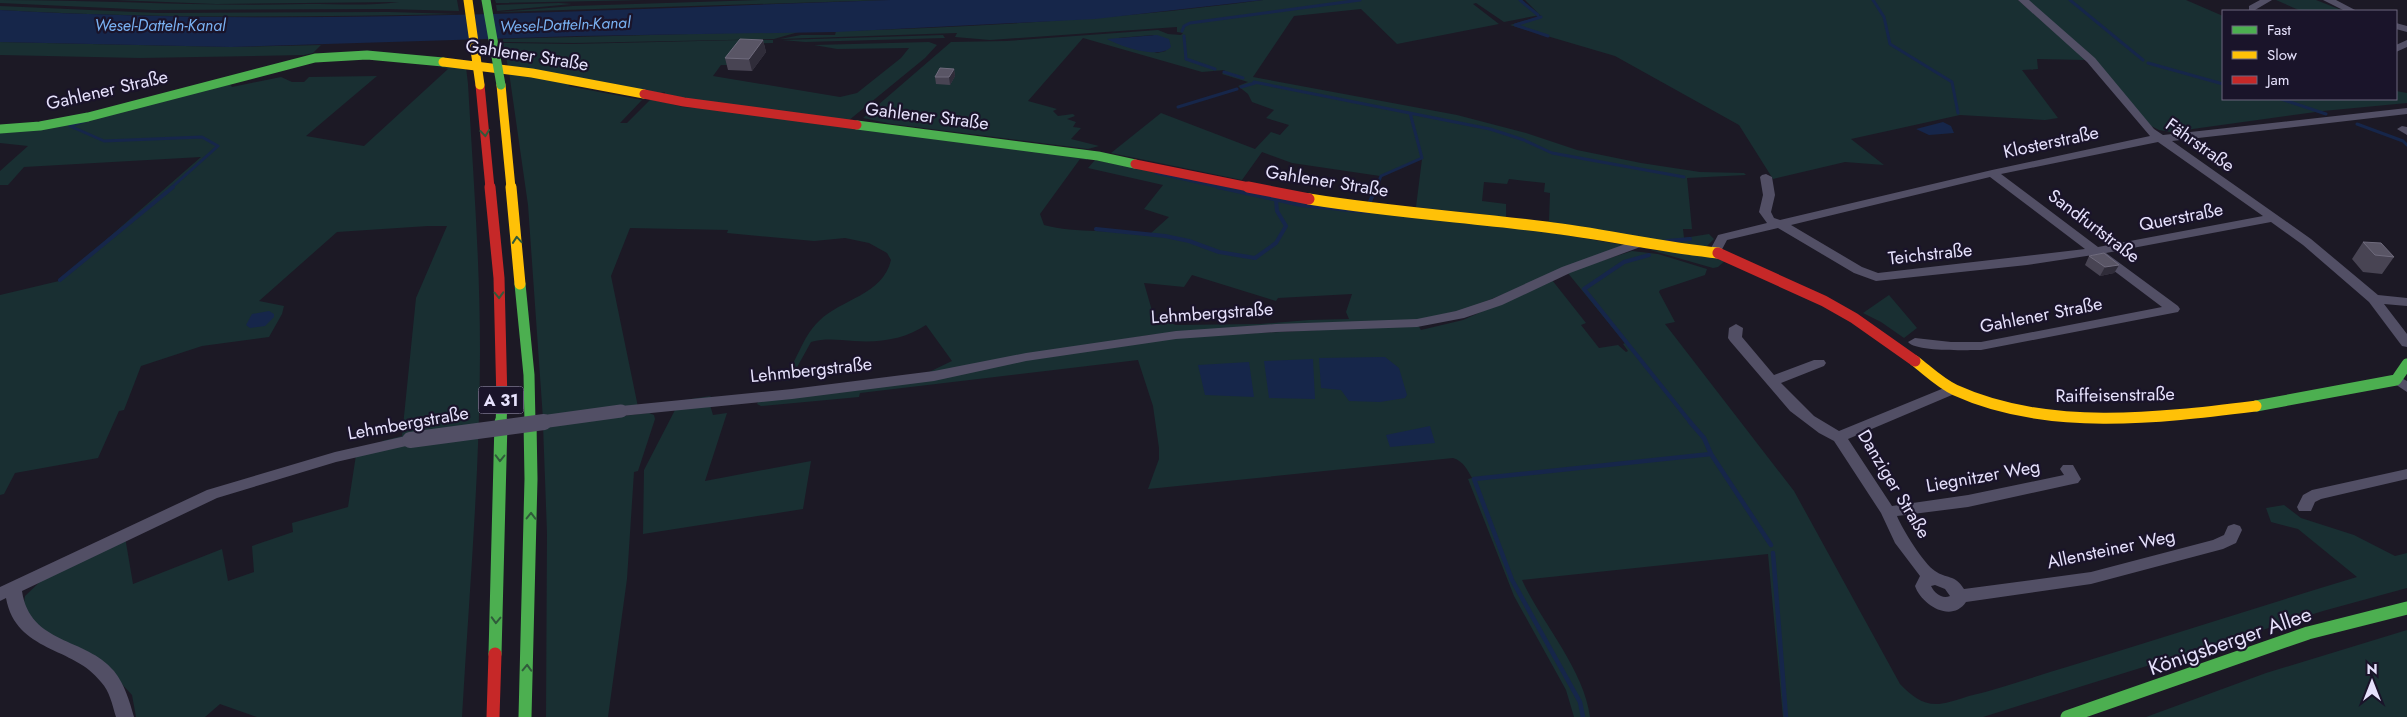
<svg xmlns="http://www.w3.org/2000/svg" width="2407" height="717" font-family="Jost,sans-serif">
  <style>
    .green { fill: #192f32; fill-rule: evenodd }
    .water { fill: #16264a }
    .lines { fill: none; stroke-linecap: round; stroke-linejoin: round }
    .stream-far2 { stroke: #16264a; stroke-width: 3 }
    .stream-far1 { stroke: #16264a; stroke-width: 4 }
    .stream { stroke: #16264a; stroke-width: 4.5 }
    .street { fill: #524f65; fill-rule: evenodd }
    .fast-far2 { stroke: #4caf50; stroke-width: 9 }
    .fast-far1 { stroke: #4caf50; stroke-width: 11 }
    .fast { stroke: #4caf50; stroke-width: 13 }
    .slow-far1 { stroke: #ffc107; stroke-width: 9 }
    .slow { stroke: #ffc107; stroke-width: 11 }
    .jam-far2 { stroke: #c62828; stroke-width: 9 }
    .jam-far1 { stroke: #c62828; stroke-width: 11 }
    .jam { stroke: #c62828; stroke-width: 13 }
    .street-bridge-far1 { stroke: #524f65; stroke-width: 13 }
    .street-bridge { stroke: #524f65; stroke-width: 16 }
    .fast-bridge { stroke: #4caf50; stroke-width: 9 }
    .slow-bridge { stroke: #ffc107; stroke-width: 9 }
    .wall { fill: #484453 }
    .shaded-wall { fill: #2f2c39 }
    .building { fill: #595565; stroke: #6f6b7d }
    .oneway { stroke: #305a3b }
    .labels { text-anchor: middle; stroke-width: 4.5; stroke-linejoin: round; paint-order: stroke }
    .far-water-label { font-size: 16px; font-style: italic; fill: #79b1f2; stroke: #1a142a }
    .shield { fill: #1a142a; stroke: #a9a4bd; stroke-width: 1 }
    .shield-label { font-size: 16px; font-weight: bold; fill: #e6e1fc }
    .street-label { font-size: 18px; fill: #e6e1fc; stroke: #1a142a }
    .near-street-label { font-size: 21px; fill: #e6e1fc; stroke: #1a142a }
  </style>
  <rect width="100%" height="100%" fill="#1c1925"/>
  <path class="green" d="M0 0C103 0 205 7 308 4 338 4 370 6 399 2L216 4 115 0H457L459 11 387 9 152 10 0 3Z
    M495 0H646L496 3Z
    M760 0H890L498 12 573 6Z
    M1263 0H1522L1540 15 1504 22 1476 3 1473 4 1499 24 1397 44 1361 9 1294 16 1253 77 1457 115 1526 133 1577 150 1641 163 1700 172 1744 173 1746 175 1687 178 1692 229H1683L1684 238 1709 234 1714 239 1706 247 1680 246 1546 225 1547 221H1549L1550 193 1544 192 1545 183 1509 179 1507 184 1484 182 1482 201 1506 204V217L1416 207 1422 159 1380 176 1292 163 1262 152 1242 180 1111 153 1161 113 1255 149 1271 132 1280 135 1289 125 1266 118 1274 110 1252 102 1248 94 1238 86 1248 82 1222 74 1225 70 1202 72 1083 38 1028 101 1057 109 1053 111 1058 116 1073 114 1075 116 1067 119 1076 122 1073 127 1081 128 1071 139 1099 146 1088 149 892 124 863 118 951 42 1006 41 1158 30 1168 34 1181 35 1183 33 1177 32V27L990 40 955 37 957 33 780 39 801 35H835L836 31C979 27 1121 19 1263 0ZM1153 35 1166 51 1157 53 1118 38Z
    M1525 0H2018L2086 60 2037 59 2038 69 2022 70 2058 118 2045 120 1960 115 1851 139 1884 165 1845 162 1773 179 1739 125 1615 56 1510 25 1541 16Z
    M2027 0H2186L2223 16V99H2396V91L2407 93V103L2323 111 2171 132 2159 130 2151 126Z
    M2276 0H2316L2344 11H2301Z
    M559 3 572 4 497 11 496 5Z
    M0 6 158 13 389 12 459 14C306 17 153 19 0 10Z
    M802 31 774 39 574 43 503 42V39Z
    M943 35 945 38 805 42 782 40Z
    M741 40H773V43L741 44 727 65H721L713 76 840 97 857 93 901 58 909 48 837 49 814 45 929 42 937 45 925 58 848 121 745 108 664 95 665 92 657 94 609 84 508 67 503 43 572 44Z
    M0 42 231 47 321 45 313 53 304 55 140 58 0 55Z
    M454 65 466 67 468 84C473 173 480 261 480 350 480 472 469 595 462 717H257L220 704 205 717H136L132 695 105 666 39 628 23 609 25 596 45 577 125 537 133 584 222 549 228 581 254 572 252 546 293 532 292 523 348 507 356 455 383 442 382 441 402 436 416 298 447 226H428L337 232 259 301 284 306 282 314 269 337 202 346 141 366 124 410 119 411 98 458 15 473 4 494 0 495V295L59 281 201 157 24 167 8 185H0V171L28 146 0 143V131L40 127 228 82 232 87 281 77 292 82H304L309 77 377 76 306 136 364 146 448 69 441 67Z
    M509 72 572 83 568 86 642 100 620 123H627L651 99 683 107 714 109 1087 158V160L1080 159 1040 214 1044 225C1076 234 1116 229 1150 234L1169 217 1144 209 1163 185 1088 168 1095 160 1268 195 1516 227 1624 245 1467 309 1417 320 1149 335 927 373 952 361 926 325C905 339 880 343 854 341 839 340 826 338 811 342L790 380 782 381C797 363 801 338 819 321 841 299 883 295 891 260L887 253 869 243 845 238 814 241 727 233 728 230 630 228 611 276 638 407 711 396 708 399 543 419 528 205ZM1192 275 1276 301 1278 298 1352 294 1346 312 1349 319 1309 320 1260 324 1176 325 1165 321H1155L1144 283 1184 287Z
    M1650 250 1706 254 1726 260 1718 267 1713 268Z
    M1632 251 1658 254 1707 269 1705 275 1660 290 1659 292 1675 322 1665 324 1794 491 1900 684C1912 696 1922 705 1939 704 1949 703 1959 699 1969 696 2003 688 2036 676 2070 666 2166 637 2261 606 2357 577L2298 529 2271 522 2266 508 2284 505 2301 518 2354 535 2395 556 2407 553V588L2323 611 1983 717H1783L1768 554 1522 580C1541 622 1584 669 1590 717H1574L1566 690 1514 596 1468 479 1472 478C1467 469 1463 461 1453 458L1148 489 1159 459V448L1153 406 1138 360 860 393 859 397 761 406 757 404 758 402 1044 355 1179 337 1418 325 1421 330 1463 320 1552 280 1586 323 1581 325 1599 348 1618 345 1626 352 1628 351 1623 344 1625 343 1567 272Z
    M1889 295 1917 328 1904 338 1881 322 1863 313Z
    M710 405 713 415 727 413 705 481 811 461 803 509 643 534 644 470 675 410Z
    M649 413 654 415 655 419 638 471 634 472 627 579 608 717H546L547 533 543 425Z
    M2407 630V717H2146L2266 673Z"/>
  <path class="water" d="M890 0H1263L1095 19 836 32 578 36 231 47 0 42V10C295 27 593 10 890 0Z
    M1157 35 1169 39 1171 47C1159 60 1120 46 1107 39Z
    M1943 122 1951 126 1954 133 1929 135 1916 129Z
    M269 311 274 314V317L265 326 250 328 246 325 252 314Z
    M1385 357 1399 368 1407 395 1405 398 1380 402 1349 401 1341 390 1321 388 1319 358Z
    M1313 359 1315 399 1269 398 1264 361Z
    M1249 362 1254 397 1205 395 1198 365Z
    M1430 426 1435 443 1390 447 1386 435Z"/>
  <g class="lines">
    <path class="stream-far2" d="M1520 0 1538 15
      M1873 0 1884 17 1890 44 1952 82 1958 113
      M2070 0 2143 60
      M1541 17 1515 25 1548 36
      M1182 31 1184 26 1190 23 1360 0
      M1184 36 1186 59 1215 69
      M2148 63 2223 84
      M1224 72 1243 78
      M1254 82 1490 129 1524 140 1552 153 1684 177
      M1241 87 1255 83
      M2281 99 2326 114
      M1178 107 1237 89
      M85 121 70 126 104 141 202 137 218 146 171 188
      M2357 124 2403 141 2407 145
      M1156 173 1224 188
      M1376 188 1381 176 1422 158 1410 113"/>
    <path class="stream-far1" d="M1218 187 1301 205 1368 212
      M1369 204 1376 187
      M1096 229 1165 236 1189 241 1219 252 1255 258 1276 243 1286 226 1277 211 1276 200
      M1667 241 1690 239
      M1649 255 1624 262 1584 289 1691 423
      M60 280 173 187"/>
    <path class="stream" d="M1690 422 1704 438 1711 454 1771 545
      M1773 553 1786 717
      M1583 717 1580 702 1512 580 1474 479 1711 454"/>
    <path class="street" d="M2018 0H2029L2095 58 2154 129 2163 135 2407 108V114L2172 141 2311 239 2378 295 2407 298V306L2384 304 2407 334V347L2402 346 2369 302 2303 245 2271 222 2106 253 2178 306 2180 309 2178 312 1981 350C1967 350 1916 352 1908 342L1915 338 1951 342H1981L2162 307 2093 255 2027 265 1876 281 1854 273 1778 228 1727 240 1719 255H1711L1709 252 1718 235 1767 223 1759 212 1763 195 1760 177 1762 175 1766 174 1772 177 1775 195 1771 212 1774 218 1780 220 1992 170 2150 136 2087 62ZM2158 142 2263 216 2098 247 2001 174ZM1990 177 2085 249 1878 273 1862 267 1791 225Z
      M2260 0H2272L2255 10H2249V6Z
      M2323 0H2336L2357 11H2345Z
      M2396 23 2407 26V32L2396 29Z
      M2407 40V47L2396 52V45Z
      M2402 126 2407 127V135L2397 129Z
      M1639 239 1645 243 1643 246 1570 273 1502 305 1464 318 1417 327 1276 332 1176 339 1026 361 934 381 792 399 621 416 614 411 621 406 792 389 934 371 1026 353 1176 331 1276 324 1417 319 1456 311 1492 299 1562 267Z
      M1736 324 1743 328 1742 337 1774 375 1814 360H1824L1826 363 1824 366 1781 383 1814 416 1839 431 1949 386H1959L1961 389 1959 392 1848 439 1892 506 1968 495 2064 475 2060 469 2063 465H2073L2081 479 2078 483 2073 484 1968 507 1897 516C1902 529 1924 564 1935 571 1946 579 1955 574 1964 589L2091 572 2213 540 2224 535 2228 526 2234 524 2240 526 2242 530 2236 543 2223 549 2091 584 1966 602C1951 624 1921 604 1915 586L1920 576 1895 543 1881 513 1834 441 1819 433 1790 411 1730 341 1728 338 1729 328ZM1935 585 1945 589 1950 596C1942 599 1935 594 1931 586Z
      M2396 375 2407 381V392L2389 380Z
      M410 435 415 436 417 440 415 444 336 462 217 498 22 591C30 645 86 637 114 671 125 685 129 700 134 717H116C112 704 110 692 101 682 74 646 16 653 6 598L0 601V587L207 490 335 452Z
      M2407 469V479L2321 499 2315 502 2311 511H2299L2297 507 2303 495 2312 490Z"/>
    <path class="fast-far2" d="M857 125 1098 156 1135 164
      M0 129 40 126 88 117 315 58 367 55 443 62"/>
    <path class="fast-far1" d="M520 284 529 375 530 423
      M2256 406 2396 380 2407 364
      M501 423 502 403"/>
    <path class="fast" d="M495 654 501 422
      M525 717 531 479 530 422
      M2067 717 2308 633 2407 608"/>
    <path class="slow-far1" d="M443 62 532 73 644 94
      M501 85 511 188"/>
    <path class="slow" d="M511 187 520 284
      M1309 199C1388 212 1467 217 1546 227 1604 234 1660 247 1718 253
      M1915 361C1928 371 1940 383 1955 390 2047 432 2159 418 2256 406"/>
    <path class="jam-far2" d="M480 85 490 188
      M644 94 684 102 857 125
      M1135 164 1254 188"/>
    <path class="jam-far1" d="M490 187 499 278 502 403
      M1248 187 1309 199
      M1718 253 1824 301 1854 318 1915 361"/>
    <path class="jam" d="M493 717 495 654"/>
    <path class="street-bridge-far1" d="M534 423 621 411"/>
    <path class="street-bridge" d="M410 440 544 422"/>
    <path class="fast-bridge" d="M486 0 501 85"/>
    <path class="slow-bridge" d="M468 0 480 85"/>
  </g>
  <path class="wall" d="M763 40 766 52 752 71 728 70 725 58Z
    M954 69 955 76 950 85 936 84 935 77Z
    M2363 242 2394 257 2382 274 2363 272 2352 259Z
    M2089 256 2119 265 2114 273 2100 276 2085 265Z"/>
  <path class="shaded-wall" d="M763 40 766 52 752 71 749 59Z
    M954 69 955 76 950 85 949 77Z
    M2119 265 2114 273 2100 276 2105 267Z"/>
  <path class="building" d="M740 39 763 40 749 59 725 58Z
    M940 68 954 69 949 77H935Z
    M2363 242 2381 243 2394 257 2375 255Z
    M2104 253 2119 265 2105 267 2089 256Z"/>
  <defs><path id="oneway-chevron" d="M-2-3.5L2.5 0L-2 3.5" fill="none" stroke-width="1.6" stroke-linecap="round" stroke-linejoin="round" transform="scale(1.25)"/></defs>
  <g class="oneway">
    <use href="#oneway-chevron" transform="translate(485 133) rotate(84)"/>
    <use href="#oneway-chevron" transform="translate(517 240) rotate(-95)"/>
    <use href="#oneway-chevron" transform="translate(499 295) rotate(88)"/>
    <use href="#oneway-chevron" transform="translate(500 458) rotate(91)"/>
    <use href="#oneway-chevron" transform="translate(531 516) rotate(-89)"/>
    <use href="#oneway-chevron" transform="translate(496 620) rotate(92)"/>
    <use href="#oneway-chevron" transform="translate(527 668) rotate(-88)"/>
  </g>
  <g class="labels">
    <g class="far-water-label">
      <text transform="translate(565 24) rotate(-2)" y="6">Wesel-Datteln-Kanal</text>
      <text x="160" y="31">Wesel-Datteln-Kanal</text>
    </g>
    <rect class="shield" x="478.5" y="386.5" width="45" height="27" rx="4"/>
    <g class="shield-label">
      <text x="501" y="406">A 31</text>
    </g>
    <g class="street-label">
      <text transform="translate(527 55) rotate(9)" y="6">Gahlener Straße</text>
      <text transform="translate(107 90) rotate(-13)" y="6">Gahlener Straße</text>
      <text transform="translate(927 116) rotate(7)" y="6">Gahlener Straße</text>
      <text transform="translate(2051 142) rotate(-12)" y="6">Klosterstraße</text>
      <text transform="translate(2200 145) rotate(35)" y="6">Fährstraße</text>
      <text transform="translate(1327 181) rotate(9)" y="6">Gahlener Straße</text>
      <text transform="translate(2181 217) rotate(-11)" y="6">Querstraße</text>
      <text transform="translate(2094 226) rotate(37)" y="6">Sandfurtstraße</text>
      <text transform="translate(1930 254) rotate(-6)" y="6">Teichstraße</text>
      <text transform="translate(1212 313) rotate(-4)" y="6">Lehmbergstraße</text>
      <text transform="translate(2041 315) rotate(-11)" y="6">Gahlener Straße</text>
      <text transform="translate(811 370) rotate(-6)" y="6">Lehmbergstraße</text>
      <text transform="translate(2115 395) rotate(-1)" y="6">Raiffeisenstraße</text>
      <text transform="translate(408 423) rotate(-10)" y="6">Lehmbergstraße</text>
      <text transform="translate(1983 476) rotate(-10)" y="6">Liegnitzer Weg</text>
      <text transform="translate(1894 484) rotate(59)" y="6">Danziger Straße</text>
      <text transform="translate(2111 549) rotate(-12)" y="6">Allensteiner Weg</text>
    </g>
    <g class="near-street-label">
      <text transform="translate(2230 641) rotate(-19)" y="7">Königsberger Allee</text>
    </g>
  </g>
  <rect x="2222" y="10" width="175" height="90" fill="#1a142a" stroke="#6c667e"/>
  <rect x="2232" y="26" width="25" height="8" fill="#4caf50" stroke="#6c667e"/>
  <text x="2267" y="35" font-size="15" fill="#e6e1fc">Fast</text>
  <rect x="2232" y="51" width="25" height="8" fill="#ffc107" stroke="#6c667e"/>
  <text x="2267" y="60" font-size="15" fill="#e6e1fc">Slow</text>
  <rect x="2232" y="76" width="25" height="8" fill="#c62828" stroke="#6c667e"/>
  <text x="2267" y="85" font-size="15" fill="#e6e1fc">Jam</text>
  <g transform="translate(2372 682)" stroke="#1a142a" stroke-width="4" paint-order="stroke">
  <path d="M0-4L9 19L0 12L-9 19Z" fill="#e6e1fc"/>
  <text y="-8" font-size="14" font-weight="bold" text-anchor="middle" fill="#e6e1fc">N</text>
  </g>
</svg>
